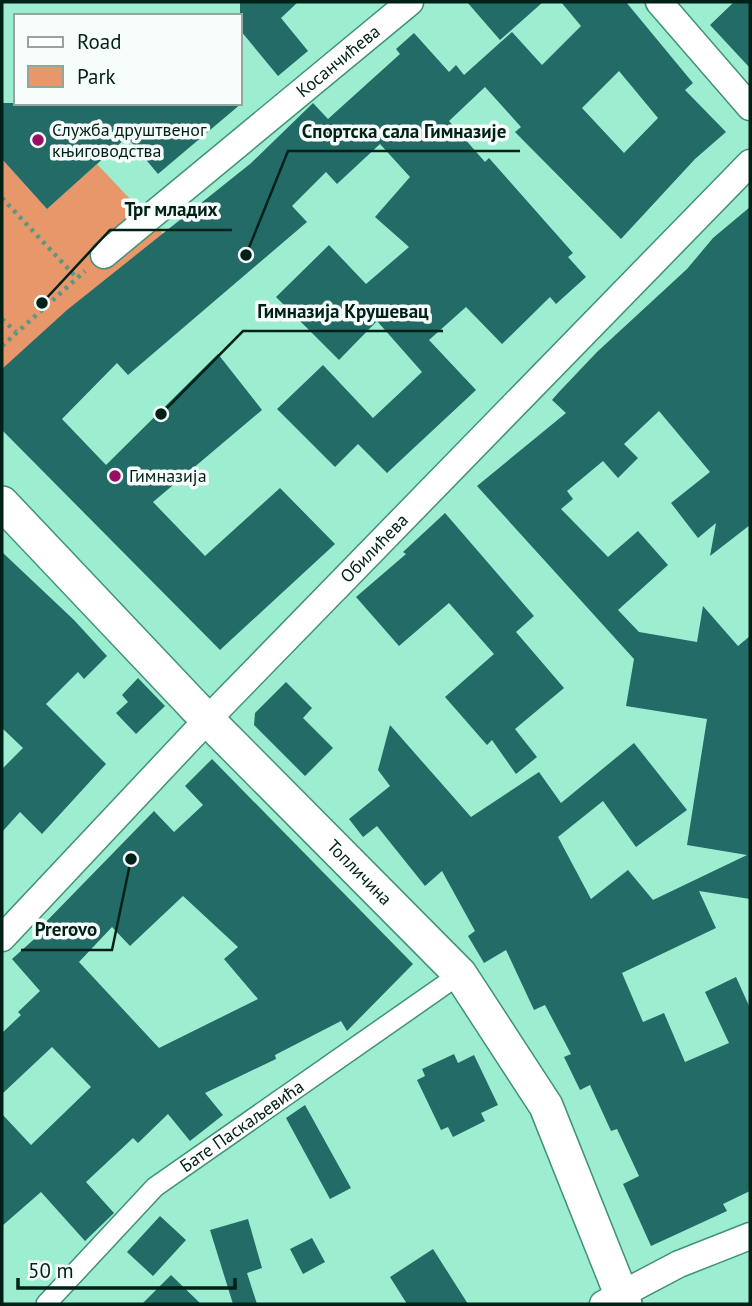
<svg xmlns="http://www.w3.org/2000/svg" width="752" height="1306" font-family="'PT Sans',sans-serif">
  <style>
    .green { fill: #e79769 }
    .building { fill: #226b67; fill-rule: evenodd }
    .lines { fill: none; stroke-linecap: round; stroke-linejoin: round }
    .pedestrian-casing { stroke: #419178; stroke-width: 22 }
    .minor-casing { stroke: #419178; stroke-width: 29 }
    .tertiary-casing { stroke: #419178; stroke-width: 36 }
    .path { stroke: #5b9782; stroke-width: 4.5; stroke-dasharray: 3.5 5; stroke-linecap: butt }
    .pedestrian { stroke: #fff; stroke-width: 19 }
    .minor { stroke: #fff; stroke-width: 26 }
    .tertiary { stroke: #fff; stroke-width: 33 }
    .poi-dot { fill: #980f64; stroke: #f6fdfa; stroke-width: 2.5 }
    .labels { text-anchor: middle; stroke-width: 7; stroke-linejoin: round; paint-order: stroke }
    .street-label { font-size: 18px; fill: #002117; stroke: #f6fdfa }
    .poi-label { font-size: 18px; fill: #002117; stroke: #f6fdfa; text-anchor: start }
    .leader { fill: none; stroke: #002117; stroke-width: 2.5 }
    .callout-dot { fill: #002117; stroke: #f6fdfa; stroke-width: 2.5 }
    .callout-label { font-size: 19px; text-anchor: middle; font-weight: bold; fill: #002117; stroke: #f6fdfa; stroke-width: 7; stroke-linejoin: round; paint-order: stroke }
  </style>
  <rect width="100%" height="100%" fill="#9deed1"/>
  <path class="green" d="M2 159 47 209 97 164 164 235 2 371Z"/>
  <path class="building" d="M240 2H298L281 18 308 51 278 76 240 30Z
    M467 2H543L500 40Z
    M561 2H626L693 83 685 90 726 132 695 159 621 239 515 132 521 127 485 87 449 121 485 162 489 158 573 253 568 257 586 277 556 304 550 297 502 344 466 307 429 340 476 390 387 473 358 444 335 467 277 409 323 365 373 418 422 372 377 321 339 360 276 297 329 245 366 284 409 247 375 217 410 177 380 144 337 184 326 172 292 206 307 222 128 375 117 363 62 419 106 465 218 354 262 410 153 502 205 556 280 488 335 544 220 650 2 430V369L67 310 250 164 313 103 328 119 400 54 396 49 414 33 449 72 456 65 464 75 512 32 542 65 581 26ZM619 71 658 118 624 153 582 108Z
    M734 2H750V68L710 25Z
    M2 103H242L158 174 127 137 47 209 2 159Z
    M750 207V525L710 556 716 523 698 538 671 503 710 472 659 411 624 444 638 458 618 478 603 461 567 491 573 499 561 509 608 557 638 531 668 565 618 610 639 632 697 642 703 606 738 646 750 636V899L699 891 716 928 622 973 643 1022 664 1013 685 1062 729 1043 705 992 736 977 750 1008V1191L723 1204 727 1211 651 1246 623 1184 639 1176 617 1129 611 1131 590 1085 580 1090 564 1057 571 1054 545 1005 534 1010 506 950 484 963 468 936 475 931 442 871 425 886 377 826 363 837 349 819 390 786 378 770 390 725 471 817 539 772 561 803 634 743 687 810 636 847 603 801 558 837 591 899 628 870 653 900 747 855 687 845 707 719 626 706 634 659 477 486 566 413 552 400 559 392 597 352 687 269 713 238Z
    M445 513 534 616 516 632 564 688 515 729 537 757 516 774 492 740 487 745 445 697 494 654 449 603 399 646 356 597 406 554 403 552Z
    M2 552 74 620 107 656 84 679 78 672 46 704 106 764 42 834 20 812 2 832V769L23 748 2 728Z
    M138 678 165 706 136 734 116 713 128 702 122 695Z
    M286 682 312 708 303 718 333 748 305 776 254 725 255 713Z
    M212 759 413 964 347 1031 341 1021 275 1055 276 1059 205 1093 223 1115 190 1141 168 1114 138 1143 133 1138 86 1182 114 1213 85 1241 41 1192 2 1226V1114L31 1145 91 1087 52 1047 2 1094V1033L21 1015 18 1012 40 991 12 959 41 933 38 930 154 811 174 832 203 805 185 786ZM183 896 238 947 224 959 258 999 159 1048 79 962 112 927 130 946Z
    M454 1054 458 1063 474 1055 498 1105 481 1113 485 1121 453 1137 448 1127 441 1130 417 1080 425 1076 422 1069Z
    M305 1105 351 1188 330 1199 286 1118Z
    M160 1216 186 1240 153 1276 127 1252Z
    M248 1219 262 1268 247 1273 257 1304H233L210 1230Z
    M312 1238 325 1262 303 1274 290 1249Z
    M433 1249 468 1304H407L390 1277Z
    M171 1275 201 1304H142Z"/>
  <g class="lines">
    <g class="pedestrian-casing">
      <g id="pedestrian">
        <path id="s1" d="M46 1304 155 1187 460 974"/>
      </g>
    </g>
    <g class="minor-casing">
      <g id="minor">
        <path d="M659 2 750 107"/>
        <path id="s2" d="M104 255 410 2"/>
        <path id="s3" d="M2 938 208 719 750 163"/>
        <path d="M603 1304 679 1264 750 1236"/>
      </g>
    </g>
    <g class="tertiary-casing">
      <g id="tertiary">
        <path id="s4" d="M2 503 196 708 460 974 546 1106 625 1304"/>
      </g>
    </g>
    <path class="path" d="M2 198 76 277
      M2 319 16 332
      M2 346 85 271"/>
    <use href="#pedestrian" class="pedestrian"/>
    <use href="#minor" class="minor"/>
    <use href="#tertiary" class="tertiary"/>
  </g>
  <g class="poi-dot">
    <circle cx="38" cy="140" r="7"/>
    <circle cx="115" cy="476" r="7"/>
  </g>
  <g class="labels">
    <g class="street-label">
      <text dy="6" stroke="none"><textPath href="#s2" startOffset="304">Косанчићева</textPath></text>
      <text dy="6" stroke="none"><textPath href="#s3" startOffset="539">Обилићева</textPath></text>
      <text dy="6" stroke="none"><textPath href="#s4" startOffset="514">Топличина</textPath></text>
      <text dy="6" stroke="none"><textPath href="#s1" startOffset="266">Бате Паскаљевића</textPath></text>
    </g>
    <g class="poi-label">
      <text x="52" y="136">Служба друштвеног<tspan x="52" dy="21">књиговодства</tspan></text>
      <text x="129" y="482">Гимназија</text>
    </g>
  </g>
  <path class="leader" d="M246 255L288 151H520M42 303L110 230H232M161 414L243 331H443M131 859L112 950H21"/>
  <g class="callout-dot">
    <circle cx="246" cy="255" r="7"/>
    <circle cx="42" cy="303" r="7"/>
    <circle cx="161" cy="414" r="7"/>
    <circle cx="131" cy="859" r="7"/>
  </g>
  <g class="callout-label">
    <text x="404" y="138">Спортска сала Гимназије</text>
    <text x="171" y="216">Трг младих</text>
    <text x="343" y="318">Гимназија Крушевац</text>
    <text x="66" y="936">Prerovo</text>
  </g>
  <rect width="752" height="1306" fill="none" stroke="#002117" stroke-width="7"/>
  <rect x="14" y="14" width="228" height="91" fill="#f6fdfa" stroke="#94a59f" stroke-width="2"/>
  <rect x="28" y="37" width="35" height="10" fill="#ffffff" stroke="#94a59f" stroke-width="2"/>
  <text x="77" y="49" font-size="21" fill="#002117">Road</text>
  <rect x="28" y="66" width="35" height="21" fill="#e79769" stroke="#94a59f" stroke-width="2"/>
  <text x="77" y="84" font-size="21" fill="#002117">Park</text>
  <path d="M18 1278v10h217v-10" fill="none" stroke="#002117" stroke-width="3.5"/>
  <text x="28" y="1278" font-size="21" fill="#002117" stroke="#f6fdfa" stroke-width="5" paint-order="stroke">50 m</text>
</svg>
